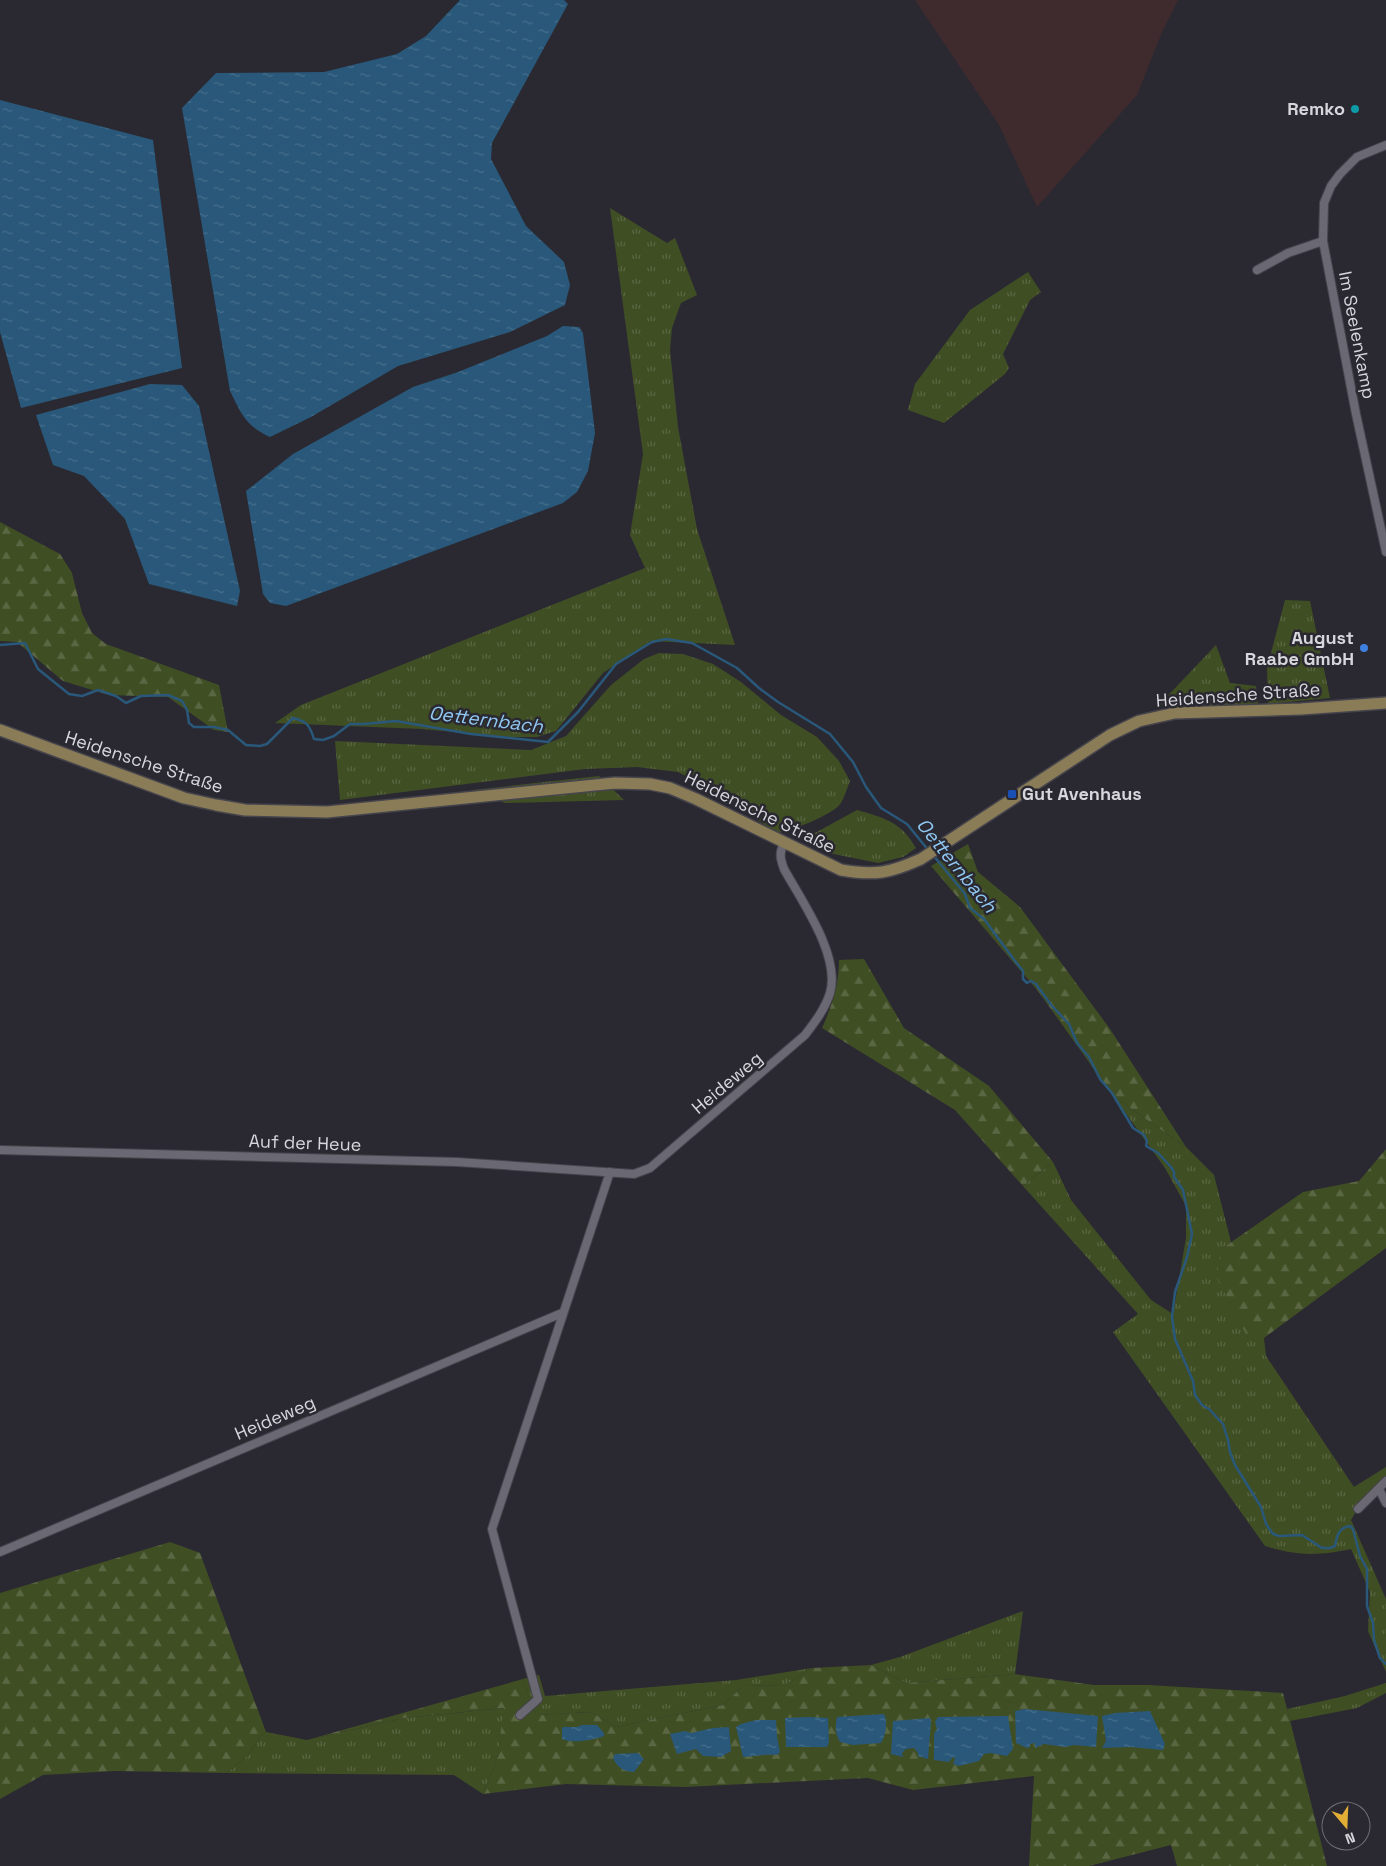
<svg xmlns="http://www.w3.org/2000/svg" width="1386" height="1866" font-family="'Space Grotesk',sans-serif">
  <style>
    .commercial { fill: #3f2b2e }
    .grass { fill: url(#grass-tufts) }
    .forest { fill: url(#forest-firs) }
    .water { fill: url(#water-ripples) }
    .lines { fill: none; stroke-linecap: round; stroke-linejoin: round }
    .stream { stroke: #29587a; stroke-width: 2.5 }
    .street-casing { stroke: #46444c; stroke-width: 10 }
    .secondary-casing { stroke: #46444c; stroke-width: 14 }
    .street { stroke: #6a6872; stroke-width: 8 }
    .secondary { stroke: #8a7c57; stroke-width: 11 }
    .culture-dot { fill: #0f9aa8; stroke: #2a2931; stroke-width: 2 }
    .shop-dot { fill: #3f7fe0; stroke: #2a2931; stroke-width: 2 }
    .transit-dot { fill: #1a4fb4; stroke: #2a2931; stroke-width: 2 }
    .labels { text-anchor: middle; stroke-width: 5; stroke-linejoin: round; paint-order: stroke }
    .poi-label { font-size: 18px; font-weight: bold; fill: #d7d6dc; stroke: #2a2931; text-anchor: end }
    .street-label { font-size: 18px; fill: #d7d6dc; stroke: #2a2931 }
    .water-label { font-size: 19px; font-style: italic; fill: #90c8f3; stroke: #2a2931 }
  </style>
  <defs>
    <pattern id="grass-tufts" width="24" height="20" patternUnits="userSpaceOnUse" patternTransform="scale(1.25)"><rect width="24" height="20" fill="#404e24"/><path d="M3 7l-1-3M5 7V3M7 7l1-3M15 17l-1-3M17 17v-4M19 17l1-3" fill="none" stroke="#5b6743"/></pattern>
    <pattern id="forest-firs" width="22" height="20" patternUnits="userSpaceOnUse" patternTransform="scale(1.25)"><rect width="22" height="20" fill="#404e24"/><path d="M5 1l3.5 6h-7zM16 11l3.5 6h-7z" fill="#5b6743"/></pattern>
    <pattern id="water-ripples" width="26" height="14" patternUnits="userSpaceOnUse" patternTransform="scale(1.25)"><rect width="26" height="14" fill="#29587a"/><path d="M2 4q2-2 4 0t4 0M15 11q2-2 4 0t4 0" fill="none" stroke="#476f8c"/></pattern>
  </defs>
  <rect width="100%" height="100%" fill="#2a2931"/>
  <path class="commercial" d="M915 0H1178L1162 32 1137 95 1037 207 999 125Z"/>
  <path class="grass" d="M610 208 667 243 675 238 697 295 681 303 672 328 670 350 678 427 697 529 735 645 651 641 603 673 556 731 537 737H509L422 729 275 723 301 705 645 568 630 535 643 454Z
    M1028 272 1041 292 1030 300 1003 354 1009 368 1005 374 944 423 908 410 915 384 970 310Z
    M1285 600 1310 601 1330 698 1268 704 1267 668Z
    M1216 645 1230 683 1256 686 1258 705H1159Z
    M659 653 683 654 713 664 741 682 781 715 817 737 839 761 850 781C847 788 845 796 841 803 833 815 791 831 777 833L722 796 678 772 637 767 585 769 340 800 335 741 531 750 566 736 611 685 644 659Z
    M599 776 624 800 505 803 473 790Z
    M857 810C885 818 901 822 916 848L903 857 878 863 824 852 813 842 815 833Z
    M1114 1097 1186 1147 1214 1175 1231 1242 1220 1251 1248 1338H1264L1266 1356 1354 1487 1386 1467V1477L1365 1496 1351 1520 1386 1599V1672L1368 1631 1370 1592 1351 1549C1318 1556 1297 1556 1265 1546L1113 1332 1138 1314 1023 1186 1053 1162 1071 1200 1151 1300 1173 1314 1186 1238V1206L1165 1168Z
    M1023 1611 1015 1674 906 1683 871 1665 900 1657Z
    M812 1668 785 1685 743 1686 723 1705 616 1727 591 1712 536 1715 523 1679 539 1675 545 1696 736 1680Z
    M1386 1683V1693L1357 1708 1290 1721 1287 1709 1345 1696Z
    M505 1708 497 1760 483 1794 454 1775 227 1773 247 1756 262 1735 266 1732 307 1740 404 1718Z"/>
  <path class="forest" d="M0 522 60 554 72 573 82 613 92 633 106 644 219 685 228 732 214 730 168 697 109 695 63 681 17 642 0 641Z
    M968 844 978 872 1020 907 1110 1029 1186 1147 1114 1097 1038 991 931 866Z
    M864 959 904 1028 989 1086 1053 1162 1023 1186 955 1110 822 1028C832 1006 839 985 839 960Z
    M1386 1149V1248L1264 1338H1248L1217 1278 1220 1250 1303 1192 1359 1181Z
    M170 1542 200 1553 266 1732 262 1735 247 1756 227 1773 115 1771 43 1775 0 1799V1593Z
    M871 1665 906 1683 1015 1674 1094 1685H1148L1283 1693 1327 1866H1177L1171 1845 1089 1866H1029L1034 1776 913 1790 868 1778 685 1787 566 1784 483 1794 497 1760 504 1708 404 1718 307 1740 523 1679 536 1715 591 1712 616 1727 723 1705 743 1686 785 1685 812 1668Z"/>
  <path class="water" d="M460 0H564L568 4 492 143 491 159 526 226 564 262 570 285 565 305 510 332 398 366 311 417 270 437C245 425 242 415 230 391L182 108 216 73 324 72 397 54 426 36Z
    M0 100 153 140 182 368 21 408 0 332Z
    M563 326 579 327 583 333 595 433 588 471 577 492 563 503 286 606 270 603 263 594 246 491 293 454 413 387 458 372 547 336Z
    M150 384 182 385 199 406 240 591 237 606 149 584 125 519 84 476 53 465 36 415Z
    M1025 1709 1098 1716 1096 1747 1074 1745 1065 1747 1044 1744 1035 1748V1743L1030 1744V1747L1027 1748 1016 1743 1015 1711Z
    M1150 1711 1165 1744 1163 1750 1131 1747 1102 1748 1106 1741 1102 1716 1115 1713Z
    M884 1714C888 1722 886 1735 881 1743L853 1745 840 1742C835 1734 835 1726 837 1717Z
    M1008 1716 1013 1749 1007 1756 990 1753 984 1754 979 1761 959 1766 953 1764 955 1759 953 1757 949 1762 934 1760V1734L937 1729 935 1722 938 1717Z
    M808 1717 828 1718 829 1742 827 1747H786L785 1718Z
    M930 1718 931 1722 928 1759 918 1756V1753L914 1748 906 1749 902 1753 903 1757 891 1754 893 1721Z
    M756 1720H776L777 1737 780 1752 777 1755C765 1754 755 1756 743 1757L736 1727 741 1724Z
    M582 1725H597L604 1733V1736C594 1740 572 1744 562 1739V1729L563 1727H577Z
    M729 1727 731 1751 721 1757 703 1756 696 1749 677 1754 670 1734 685 1731 691 1733 713 1728Z
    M638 1753 644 1759 634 1772C624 1772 617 1767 613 1758L615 1754Z"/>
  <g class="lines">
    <path class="stream" d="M0 645 25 643 38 669 69 694 82 696 98 690 116 696 126 703 141 696 168 695 182 701 187 710 189 723 194 727H214L228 730 246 745 260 746 267 744 293 718C307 721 310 726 314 739L323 740 334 736 350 724H364L396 721 471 734 548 742 578 712 616 664 652 642 666 639 692 643 737 668 759 688 778 702 830 734 853 762 866 787 881 808 907 824 929 851
      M933 855 965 894 970 908 984 919 1015 961 1023 971V979L1027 983 1031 981 1036 984 1052 1006 1069 1024 1077 1043 1089 1057 1100 1079 1112 1093 1133 1128 1144 1135 1147 1141 1146 1146 1158 1153 1171 1167 1174 1172V1177L1183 1190 1190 1224 1192 1234 1187 1257 1175 1292 1172 1317 1175 1339 1193 1381 1195 1395 1202 1405 1209 1409 1223 1424 1228 1440 1230 1452 1235 1465 1261 1507 1266 1524 1273 1534 1279 1536 1302 1535 1322 1548H1330L1335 1546C1337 1536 1338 1528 1350 1526L1353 1529 1360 1556 1367 1569V1606L1373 1623 1374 1640 1380 1658 1386 1664"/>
    <g class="street-casing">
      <path id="street" d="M1386 145 1357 157 1340 174 1331 186 1324 203 1323 241 1356 414 1386 552
        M1257 270 1288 253 1323 241
        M0 1150 457 1162 634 1174 650 1168 805 1035C815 1022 825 1009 830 993 841 956 801 900 784 869 780 858 779 853 784 843
        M1379 1489 1386 1503
        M1358 1509 1386 1481
        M0 1552 562 1313
        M520 1715 538 1699 492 1529 610 1172"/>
    </g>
    <g class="secondary-casing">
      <path id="secondary" d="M0 730 184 798 216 805 245 810 327 812 615 783 650 784 670 788 696 799 841 870C875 876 890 873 921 859L1110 735 1139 721 1175 713 1301 709 1386 703"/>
    </g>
    <use href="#street" class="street"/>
    <use href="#secondary" class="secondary"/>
  </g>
  <circle class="culture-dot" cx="1355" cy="109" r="5"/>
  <circle class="shop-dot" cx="1364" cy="648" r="5"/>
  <rect class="transit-dot" x="1007" y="789" width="10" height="10" rx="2.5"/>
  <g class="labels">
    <g class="poi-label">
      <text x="1345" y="115">Remko</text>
      <text x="1354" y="644">August<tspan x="1354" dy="21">Raabe GmbH</tspan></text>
      <text x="1022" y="800" text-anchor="start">Gut Avenhaus</text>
    </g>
    <g class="street-label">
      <text transform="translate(1357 335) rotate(79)" y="6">Im Seelenkamp</text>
      <text transform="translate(1238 695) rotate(-4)" y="6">Heidensche Straße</text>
      <text transform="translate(144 762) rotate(18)" y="6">Heidensche Straße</text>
      <text transform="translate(760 812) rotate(26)" y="6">Heidensche Straße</text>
      <text transform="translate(727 1083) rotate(-40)" y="6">Heideweg</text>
      <text transform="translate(305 1143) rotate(2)" y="6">Auf der Heue</text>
      <text transform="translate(275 1418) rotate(-23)" y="6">Heideweg</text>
    </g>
    <g class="water-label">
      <text transform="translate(486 719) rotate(7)" y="7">Oetternbach</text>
      <text transform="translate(957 865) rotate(51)" y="7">Oetternbach</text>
    </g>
  </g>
  <g transform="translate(1346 1826) rotate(161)"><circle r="24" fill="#2a2931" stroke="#6f6e75"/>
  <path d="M0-4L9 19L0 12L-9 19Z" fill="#e3ae35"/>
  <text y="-8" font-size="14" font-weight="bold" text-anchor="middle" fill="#d7d6dc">N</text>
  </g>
</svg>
